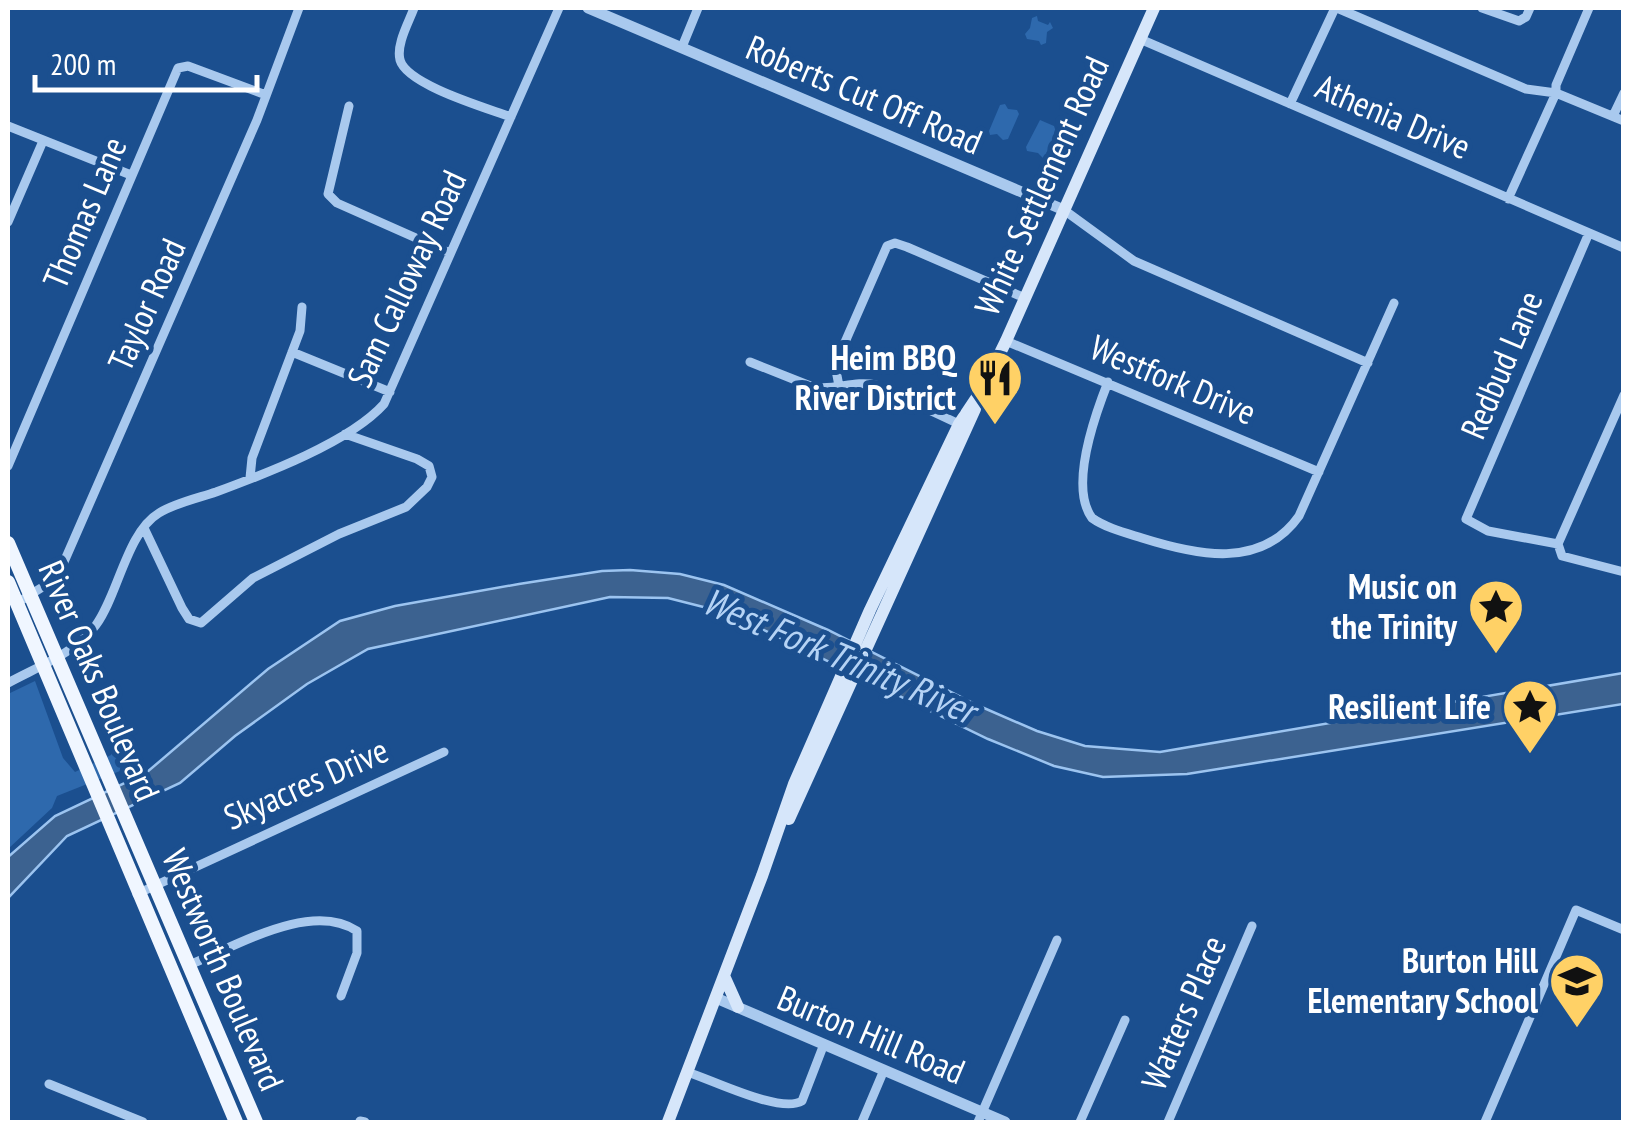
<svg xmlns="http://www.w3.org/2000/svg" width="1631" height="1130" font-family="'PT Sans Narrow',sans-serif">
  <style>
    .green { fill: #2e69ad }
    .water { fill: #3c6290; stroke: #9cc4f0; stroke-width: 2.5 }
    .lines { fill: none; stroke-linecap: round; stroke-linejoin: round }
    .minor { stroke: #a9c9ee; stroke-width: 9 }
    .tertiary { stroke: #a9c9ee; stroke-width: 11 }
    .secondary { stroke: #d6e6fa; stroke-width: 12 }
    .primary { stroke: #f0f6ff; stroke-width: 14 }
    .labels { text-anchor: middle; stroke-width: 10; stroke-linejoin: round; paint-order: stroke }
    .street-label { font-size: 35px; fill: #fff; stroke: #1b4f8f }
    .poi-label { font-size: 35px; font-weight: bold; fill: #fff; stroke: #1b4f8f; text-anchor: end }
    .water-label { font-size: 38px; font-style: italic; fill: #b5d3f5; stroke: #1b4f8f }
  </style>
  <rect width="100%" height="100%" fill="#1b4f8f"/>
  <path class="green" d="M1037 16 1038 21 1048 25 1050 22 1053 28 1047 32 1046 43 1041 45 1039 41 1027 39 1025 34 1030 28 1032 18Z
    M1005 104 1008 109 1017 110 1019 114 1008 139 1003 140 997 134 990 135 989 131 1000 105Z
    M1040 120 1054 126 1057 135 1046 153 1049 156 1043 158 1038 153 1027 151 1026 147Z
    M35 681 63 758 75 772 111 755 112 745 125 769 57 796 52 808 8 849V694Z"/>
  <path class="water" d="M630 570 680 574 724 585 828 630 977 705 1037 731 1085 746 1160 752 1623 673V704L1187 774 1103 777 1054 766 988 739 731 614 668 598 610 597 368 649 307 684 235 736 180 783 67 836 8 898V857L55 816 146 773 268 669 340 621 395 606 519 584 602 571Z"/>
  <g class="lines">
    <path class="minor" d="M414 8C409 22 396 44 400 60 407 85 487 108 511 117
      M1337 8 1526 89 1556 93 1624 121
      M1482 8 1519 21 1526 17 1530 8
      M1140 39 1624 248
      M682 47 698 8
      M1290 104 1335 8
      M349 106 328 194 337 203 450 253
      M1613 116 1624 93
      M8 126 131 175
      M1508 199 1556 93V85L1589 8
      M1064 210 1134 261 1368 363
      M8 222 43 141
      M1589 233 1466 519 1488 531 1558 544 1624 395
      M1006 341 1319 472
      M292 352 390 392
      M750 362 813 387C835 391 854 380 876 385L959 424
      M1108 382C1095 415 1069 487 1092 518 1106 528 1126 533 1142 538 1196 555 1261 570 1299 516L1394 303
      M839 386 835 365 887 246 895 243 907 247 1025 298
      M8 466 178 68 188 66 266 95
      M250 478 252 458 300 331 302 307
      M144 528 182 608 189 619 201 623 253 578 339 534 406 507 427 487 432 477 429 466 417 459 345 434
      M1558 544 1562 556 1624 572
      M17 603 57 578 257 120 299 8
      M8 683C37 667 76 653 96 625 118 595 127 532 159 513 175 503 198 498 216 492 265 474 350 442 384 404L559 8
      M137 894 444 752
      M189 965C235 947 311 900 357 931V953L341 996
      M687 1072C713 1080 780 1114 802 1101L824 1044
      M49 1084 143 1122
      M360 1121 365 1122
      M862 1122 884 1070
      M978 1122 1057 940
      M1080 1122 1125 1020
      M1168 1122 1252 926
      M1485 1122 1576 910 1624 930"/>
    <path class="tertiary" d="M588 8 1064 210
      M716 998 1005 1122"/>
    <path class="secondary" d="M789 819 975 409
      M725 978 738 1007
      M668 1122 762 876 794 784 870 610 959 424 983 388 1006 341 1154 8"/>
    <path class="primary" d="M8 543 256 1122
      M8 582 236 1122"/>
  </g>
  <defs>
    <g id="restaurant-pin" transform="scale(2.875)"><path d="M0 17L-7.5 6A9.5 9.5 0 1 1 7.5 6Z" fill="#ffd166" stroke="#1b4f8f"/><path d="M-5-6h1v4h1v-4h1v4h1v-4h1v5L-1.5 .5V6h-2V.5L-5-1ZM5-6V6H3V1.5H1.5Q1.5-4 5-6Z" fill="#111"/></g>
    <g id="sight-pin" transform="scale(2.875)"><path d="M0 17L-7.5 6A9.5 9.5 0 1 1 7.5 6Z" fill="#ffd166" stroke="#1b4f8f"/><path d="M0-6L1.8-2.2L6-1.7L2.9 1.2L3.7 5.4L0 3.3L-3.7 5.4L-2.9 1.2L-6-1.7L-1.8-2.2Z" fill="#111"/></g>
    <g id="school-pin" transform="scale(2.875)"><path d="M0 17L-7.5 6A9.5 9.5 0 1 1 7.5 6Z" fill="#ffd166" stroke="#1b4f8f"/><path d="M0-5L7-2L0 1L-7-2ZM-4 1L0 2.5L4 1V4Q0 6-4 4Z" fill="#111"/></g>
  </defs>
  <g fill-rule="evenodd">
    <use href="#restaurant-pin" x="995" y="378"/>
    <use href="#sight-pin" x="1496" y="607"/>
    <use href="#sight-pin" x="1530" y="707"/>
    <use href="#school-pin" x="1577" y="981"/>
  </g>
  <g class="labels">
    <g class="street-label">
      <text transform="translate(864 95) rotate(23)" y="12">Roberts Cut Off Road</text>
      <text transform="translate(1393 117) rotate(23)" y="12">Athenia Drive</text>
      <text transform="translate(1042 186) rotate(-66)" y="12">White Settlement Road</text>
      <text transform="translate(85 213) rotate(-67)" y="12">Thomas Lane</text>
      <text transform="translate(407 279) rotate(-65)" y="12">Sam Calloway Road</text>
      <text transform="translate(147 305) rotate(-66)" y="12">Taylor Road</text>
      <text transform="translate(1502 365) rotate(-67)" y="12">Redbud Lane</text>
      <text transform="translate(1173 380) rotate(23)" y="12">Westfork Drive</text>
      <text transform="translate(99 681) rotate(67)" y="12">River Oaks Boulevard</text>
      <text transform="translate(306 784) rotate(-24)" y="12">Skyacres Drive</text>
      <text transform="translate(223 970) rotate(67)" y="12">Westworth Boulevard</text>
      <text transform="translate(1184 1013) rotate(-67)" y="12">Watters Place</text>
      <text transform="translate(871 1035) rotate(23)" y="12">Burton Hill Road</text>
    </g>
    <g class="poi-label">
      <text x="956" y="370">Heim BBQ<tspan x="956" dy="40">River District</tspan></text>
      <text x="1457" y="599">Music on<tspan x="1457" dy="40">the Trinity</tspan></text>
      <text x="1491" y="719">Resilient Life</text>
      <text x="1538" y="973">Burton Hill<tspan x="1538" dy="40">Elementary School</tspan></text>
    </g>
    <g class="water-label">
      <text transform="translate(839 656) rotate(23)" y="13">West Fork Trinity River</text>
    </g>
  </g>
  <rect width="1631" height="1130" fill="none" stroke="#ffffff" stroke-width="20"/>
  <path d="M35 75v15h222v-15" fill="none" stroke="#ffffff" stroke-width="5"/>
  <text x="50" y="75" font-size="30" fill="#ffffff" stroke="#1b4f8f" stroke-width="8" paint-order="stroke">200 m</text>
</svg>
